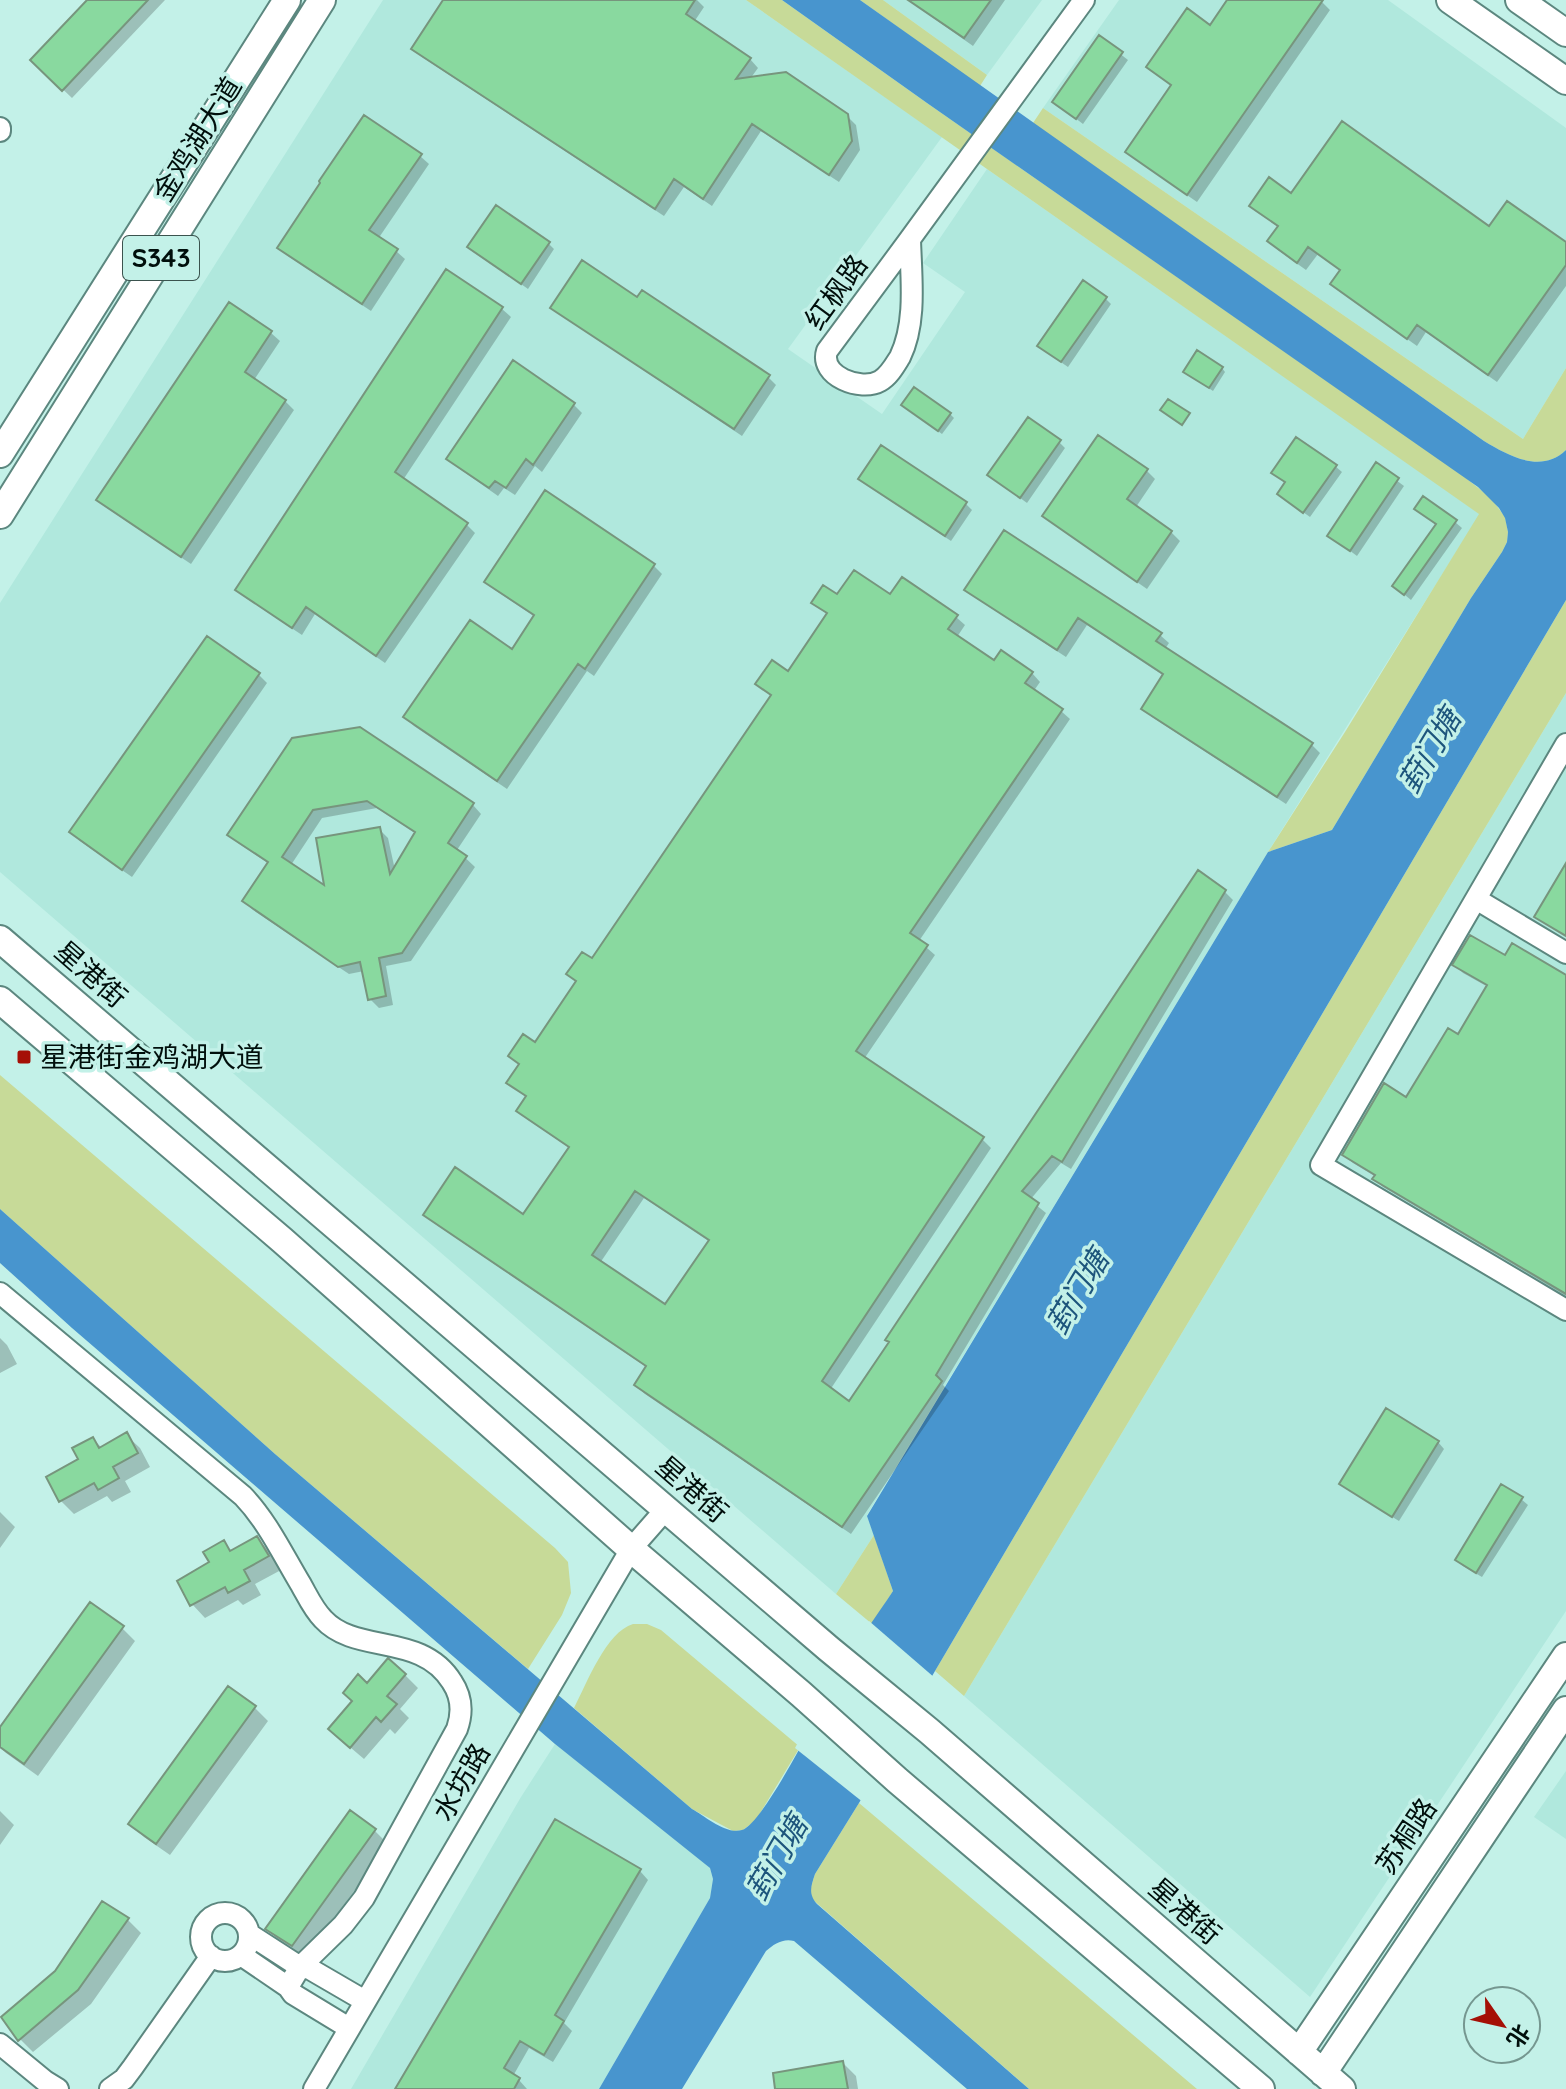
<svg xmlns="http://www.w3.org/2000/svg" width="1566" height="2089" font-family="Quicksand,'Noto Sans SC',sans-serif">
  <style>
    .built { fill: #b0e8dd }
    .green { fill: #c7da98 }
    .water { fill: #4895ce }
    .pier { fill: #c3f1e8 }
    .shadow { fill: #0003; fill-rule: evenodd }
    .building { fill: #89d99f; stroke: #77957d; stroke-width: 2; fill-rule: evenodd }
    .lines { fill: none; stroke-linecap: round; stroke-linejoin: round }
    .minor-casing { stroke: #5c877f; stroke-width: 24 }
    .major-casing { stroke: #5c877f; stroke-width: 30 }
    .minor { stroke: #fff; stroke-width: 20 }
    .major { stroke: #fff; stroke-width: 26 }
    .poi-dot { fill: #a51006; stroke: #c3f1e8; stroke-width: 3 }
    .labels { text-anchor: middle; stroke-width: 7; stroke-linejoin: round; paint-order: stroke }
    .shield { fill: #c3f1e8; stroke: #3b534e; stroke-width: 2 }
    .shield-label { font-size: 26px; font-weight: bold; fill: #010f0c }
    .street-label { font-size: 28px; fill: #010f0c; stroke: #c3f1e8 }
    .poi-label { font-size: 28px; fill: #010f0c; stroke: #c3f1e8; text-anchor: start }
    .water-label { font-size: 30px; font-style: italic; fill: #1d557c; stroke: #c3f1e8 }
  </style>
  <rect width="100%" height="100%" fill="#c3f1e8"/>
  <path class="built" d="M383 0H746L942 137 788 349 882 414 965 292 923 263 987 169 1480 514 1268 852 867 1515 874 1535 836 1594 0 872V603Z
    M883 0H1042L987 75Z
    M1119 0H1388L1566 128V368L1523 439 1043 108Z
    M1566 693V1611L1310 1997 964 1696Z
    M555 1744 698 1857 710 1868 713 1879 710 1898 599 2089H351L521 1797Z
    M1566 1771V1839L1534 1817Z"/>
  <path class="green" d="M746 0H782L927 103 1462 475 1491 498 1505 517 1508 532 1507 542 1502 552 1471 598 1332 830 1268 852 1345 732 1479 514Z
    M860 0H883L987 75 980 86Z
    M1043 108 1523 439 1566 368V450C1541 474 1509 456 1484 441L1033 123Z
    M1566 600V693L964 1696 935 1671Z
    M0 1075 555 1548 568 1562 571 1593 562 1615 528 1669 275 1454 0 1209Z
    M874 1535 893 1591 872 1624 836 1594Z
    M633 1624H647L661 1630 800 1747 756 1820 743 1830 733 1831 692 1809 574 1708C587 1683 606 1632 633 1624Z
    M859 1803 1197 2089H1029L812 1899 810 1890 815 1874Z"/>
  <path class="water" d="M782 0H860L1484 441C1509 456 1541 474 1566 450V600L935 1671 859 1803 815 1874C811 1886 808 1894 817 1904L1029 2089H967L794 1941C783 1938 774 1944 766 1951L682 2089H599L710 1898 713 1879 710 1868 555 1744 72 1328 0 1263V1209L275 1454 692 1809C705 1816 726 1835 742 1830 765 1823 827 1696 842 1669 857 1642 876 1617 893 1591L867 1516 1268 852 1332 830 1471 598 1502 552 1507 542 1508 532 1505 518 1499 508 1478 487 927 103Z"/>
  <path class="pier" d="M869 1621 935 1678 864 1803 795 1748 840 1664Z"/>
  <path class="shadow" d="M89 0H165L72 98 32 60Z
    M446 0H697L704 7 694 22 750 59 758 68 750 79 847 116 856 125 860 150 839 182 761 131 712 206 684 187 664 216 422 57 414 48Z
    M908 0H1005L973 46Z
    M1230 0H1320L1330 10 1197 202 1136 160 1127 152 1173 86 1149 67 1211 27Z
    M1100 38 1128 60 1083 124 1054 102Z
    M420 156 429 164 378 239 396 251 405 259 371 311 288 256 280 248Z
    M1291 195 1566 245V286L1497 382 1426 332 1417 346 1341 292 1333 284 1342 271 1318 254 1306 270 1278 250 1269 241 1279 228 1251 205Z
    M548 243 554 249 528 289 469 247Z
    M447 272 502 309 511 317 403 480 467 525 475 533 385 663 315 614 302 635 246 598 238 590Z
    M1105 298 1111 304 1068 367 1046 352Z
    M638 299 768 377 776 385 742 436 561 315 553 307Z
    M229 305 271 333 280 341 254 380 285 401 294 410 191 564 107 508 99 500Z
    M1222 368 1225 372 1213 391 1189 375Z
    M574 405 582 413 542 472 535 466 515 495 504 488 498 496 457 467 448 459Z
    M907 409 950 414 954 418 942 434Z
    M1099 437 1147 471 1155 479 1136 507 1171 532 1180 541 1147 589 1053 524 1045 516Z
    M1059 442 1065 448 1027 503 989 475Z
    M882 448 966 504 972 510 951 541 867 485 861 479Z
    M1376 465 1404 486 1357 556 1329 535Z
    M1335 466 1342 472 1310 517 1286 500 1287 483 1280 479Z
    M1455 522 1462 528 1411 600 1394 586 1437 525Z
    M654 566 662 574 594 676 587 671 507 789 414 726 406 717 512 651 535 617 495 590 486 581Z
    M967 589 1160 635 1169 643 1165 649 1311 744 1320 753 1286 804 1152 717 1143 709 1164 676 1087 625 1066 657 976 598Z
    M837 597H891L956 617 965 625 957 637 995 663 1032 673 1040 682 1033 692 1061 711 1070 719 919 941 935 955 864 1059 982 1139 991 1148 830 1390 849 1404 1224 891 1233 900 1071 1169 1061 1163 1030 1200 1046 1213 943 1385 949 1391 851 1534 645 1394 636 1385 648 1368 434 1223 426 1214 524 1217 570 1148 527 1119 519 1110 527 1098 509 1083 519 1064 511 1056 535 1045 577 983 569 974 592 961 772 696 758 684 788 674 828 615 814 602ZM644 1198 710 1242 666 1307 600 1263Z
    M259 675 267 683 132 877 80 841 72 832Z
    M359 729 473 805 481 814 457 850 475 867 411 961 386 966 393 1005 379 1008 370 999 364 971 349 974 253 910 244 901 269 864 238 843 230 835ZM377 808 416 834 395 870 388 838 379 829 327 889 291 865 322 818Z
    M1506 957 1566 977V1296L1383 1187 1375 1179 1376 1177 1353 1163 1344 1155 1407 1100 1459 1036 1488 987 1463 973 1455 965Z
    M0 1338 7 1345 17 1364 0 1373Z
    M126 1435 140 1448 150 1467 125 1481 131 1492 112 1502 107 1496 74 1514 61 1501 49 1478 81 1460 93 1439 102 1448Z
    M1438 1442 1444 1449 1399 1521 1348 1490 1342 1484Z
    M1521 1499 1528 1505 1482 1577 1463 1566 1457 1560Z
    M0 1512 15 1527 0 1548Z
    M257 1538 270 1552 281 1570 255 1584 261 1595 243 1605 238 1600 205 1618 192 1604 223 1543 232 1552Z
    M122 1628 135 1641 38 1776 6 1753 0 1747V1730Z
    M405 1675 418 1688 400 1709 409 1718 395 1734 390 1729 364 1759 344 1742 354 1701 368 1686Z
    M255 1708 268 1721 170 1855 144 1837 131 1823Z
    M0 1811 14 1825 0 1845Z
    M350 1813 375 1831 388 1844 306 1958 280 1942 267 1928Z
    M640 1871 648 1880 564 2023 572 2031 553 2062 529 2048 513 2076 519 2080 527 2089H398Z
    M127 1919 141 1933 91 2004 33 2052 20 2039Z
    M843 2063 856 2076 858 2089H777Z"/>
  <path class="building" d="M87 0H148L62 91 30 60Z
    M443 0H695L686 14 751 58 736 79 786 72 848 114 852 141 829 175 752 124 703 199 674 179 655 209 411 49Z
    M908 0H991L964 38Z
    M1227 0H1323L1187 195 1125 152 1171 85 1146 67 1187 8 1210 25Z
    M1099 35 1123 52 1076 119 1052 102Z
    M364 115 422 154 369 230 398 249 362 304 277 248 320 183 319 181Z
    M1342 121 1489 226 1507 201 1566 242V265L1488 375 1417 325 1407 339 1330 284 1340 270 1308 247 1297 263 1267 241 1278 226 1249 206 1269 177 1291 193Z
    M496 205 550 242 521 284 467 247Z
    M582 260 637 297 642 290 770 375 734 429 550 308Z
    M446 269 503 307 395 472 468 523 376 656 306 607 292 628 235 590Z
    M1083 280 1107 297 1061 362 1037 346Z
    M229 302 272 331 245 372 286 400 181 557 96 500Z
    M1197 350 1223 367 1209 388 1183 372Z
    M513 360 575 403 533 465 526 459 506 488 495 481 489 488 446 459Z
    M914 387 951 413 938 431 901 405Z
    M1168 399 1190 413 1182 425 1160 410Z
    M1028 417 1061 440 1020 498 987 475Z
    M1098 435 1148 469 1127 499 1172 531 1137 582 1042 516Z
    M1296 437 1337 465 1303 513 1277 494 1285 482 1271 473Z
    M881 445 967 502 945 536 858 479Z
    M1376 462 1399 478 1350 551 1327 536Z
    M545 490 655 564 585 669 578 664 497 781 403 717 470 620 512 649 534 615 484 582Z
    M1423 496 1457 520 1404 595 1392 586 1436 524 1414 509Z
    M1004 530 1162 633 1156 641 1313 743 1277 797 1141 709 1163 674 1078 618 1057 650 964 590Z
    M854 570 890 594 902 577 958 615 948 629 994 660 1001 650 1033 672 1025 683 1063 709 910 933 928 945 856 1051 984 1137 822 1381 849 1401 889 1342 885 1340 1198 870 1226 890 1062 1162 1052 1156 1022 1191 1039 1203 936 1375 942 1381 842 1527 634 1385 646 1366 423 1215 455 1167 523 1214 569 1147 516 1111 526 1096 506 1083 519 1064 508 1056 523 1034 535 1042 576 981 566 974 582 952 592 958 771 695 755 684 772 660 788 671 827 613 811 603 823 585 837 594ZM635 1191 709 1240 665 1304 592 1255Z
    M207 636 260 673 122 870 69 832Z
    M360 727 474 803 448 843 467 856 402 953 379 958 386 996 368 1000 360 962 338 967 242 901 268 862 227 835 292 738ZM367 801 415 832 390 874 380 827 316 838 324 885 282 857 313 810Z
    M1566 863V936L1534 917Z
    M1470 935 1505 955 1512 943 1566 975V1294L1372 1179 1375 1175 1342 1155 1384 1083 1406 1097 1448 1028 1458 1034 1487 985 1452 965Z
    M1386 1408 1439 1441 1392 1517 1339 1484Z
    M127 1432 138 1453 113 1467 119 1478 98 1490 94 1483 59 1502 46 1477 78 1459 72 1448 93 1437 99 1448Z
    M1501 1484 1523 1497 1476 1573 1455 1560Z
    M257 1536 269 1556 244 1570 250 1581 228 1593 225 1587 190 1606 177 1581 209 1562 203 1552 224 1540 230 1551Z
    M90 1602 124 1626 24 1764 0 1747V1727Z
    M388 1658 406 1674 387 1696 397 1704 381 1722 376 1717 350 1748 328 1729 352 1701 343 1693 358 1674 367 1683Z
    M228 1686 256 1706 156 1844 128 1824Z
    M350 1810 376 1829 292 1946 265 1929Z
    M555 1819 641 1869 555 2015 564 2021 544 2055 520 2041 504 2068 520 2078 514 2089H395Z
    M102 1901 129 1918 78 1990 18 2041 1 2017 55 1971Z
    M843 2061 848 2089H775L773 2073Z"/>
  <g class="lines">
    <g class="minor-casing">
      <path id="minor" d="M0 128V131
        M910 239C911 277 917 322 900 357 895 365 889 376 880 381 861 392 819 376 827 351L910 239 1084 0
        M1566 744 1321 1165 1566 1310
        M1476 899 1566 953
        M0 1293 243 1496C267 1521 282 1553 300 1583 307 1595 313 1609 323 1619 356 1655 421 1632 452 1682 462 1697 463 1712 457 1729L364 1898 343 1925 300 1967 288 1987
        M201 1937a24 24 0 1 1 48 0a24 24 0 1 1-48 0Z
        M249 1934 300 1967 310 1969 365 2001
        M241 1955 288 1987 293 1994 349 2028
        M0 2044 45 2081 58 2089
        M110 2089 124 2079 133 2067 211 1956
        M314 2089 631 1549 666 1509"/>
    </g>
    <g class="major-casing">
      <path id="major" d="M1450 0 1566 81
        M1519 0 1566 33
        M0 454 287 0
        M0 515 322 0
        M0 939 829 1649 929 1731 1342 2089
        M0 1000 282 1240 631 1549 801 1694 897 1780 1261 2089
        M1299 2052 1566 1656
        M1323 2073 1566 1710"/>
    </g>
    <use href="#minor" class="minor"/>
    <use href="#major" class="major"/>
  </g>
  <rect class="poi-dot" x="16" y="1049" width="16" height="16" rx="4"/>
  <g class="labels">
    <rect class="shield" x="123" y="236" width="76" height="44" rx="6"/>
    <g class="shield-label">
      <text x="161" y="267">S343</text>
    </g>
    <g class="street-label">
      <text transform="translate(197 139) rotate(-58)" y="10">金鸡湖大道</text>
      <text transform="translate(836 292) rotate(-54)" y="10">红枫路</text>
      <text transform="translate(91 974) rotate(41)" y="10">星港街</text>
      <text transform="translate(692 1489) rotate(41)" y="10">星港街</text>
      <text transform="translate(461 1782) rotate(-60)" y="10">水坊路</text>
      <text transform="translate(1406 1836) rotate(-56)" y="10">苏桐路</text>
      <text transform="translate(1185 1911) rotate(41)" y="10">星港街</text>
    </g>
    <g class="poi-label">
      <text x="40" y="1067">星港街金鸡湖大道</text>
    </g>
    <g class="water-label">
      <text transform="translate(1430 751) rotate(-59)" y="10">葑门塘</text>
      <text transform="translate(1078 1292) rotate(-59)" y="10">葑门塘</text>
      <text transform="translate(777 1858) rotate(-60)" y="10">葑门塘</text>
    </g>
  </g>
  <g transform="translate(1502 2025) rotate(124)"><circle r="38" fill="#c3f1e8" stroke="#759790" stroke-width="2"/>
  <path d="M0-6L14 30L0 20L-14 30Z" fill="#a51006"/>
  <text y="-12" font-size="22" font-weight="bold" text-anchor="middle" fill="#010f0c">北</text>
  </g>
</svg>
